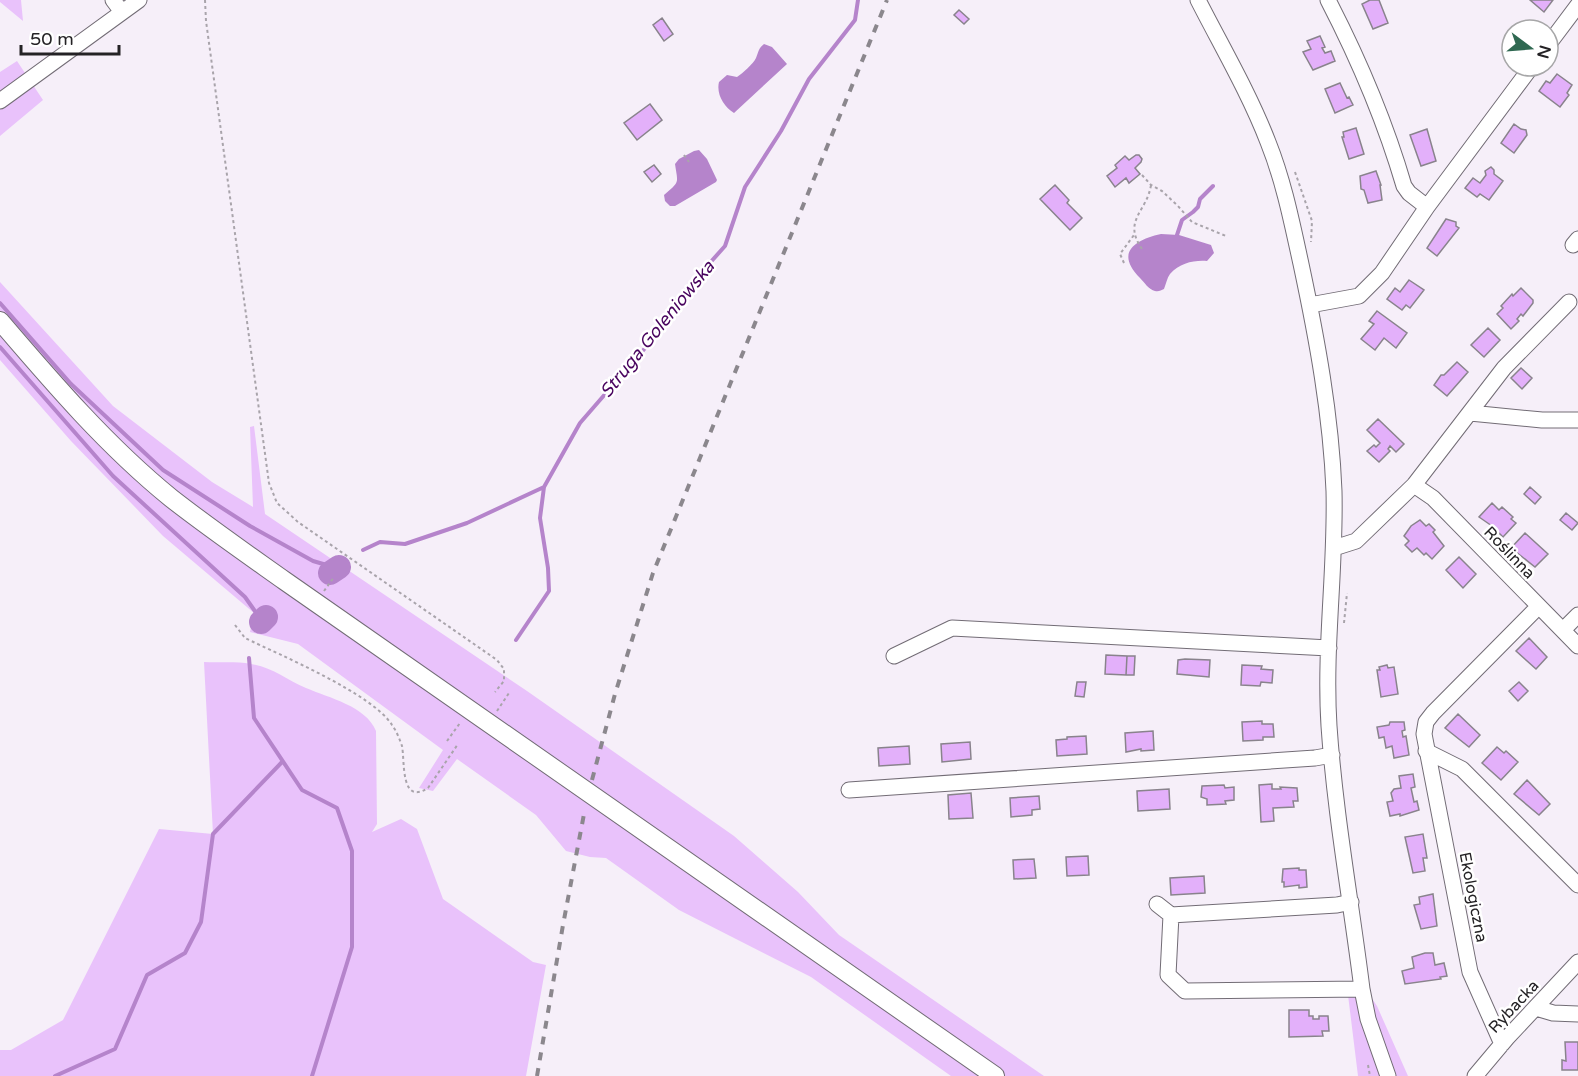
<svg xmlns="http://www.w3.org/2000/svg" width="1578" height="1076" font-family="'Varela Round',sans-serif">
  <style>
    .green { fill: #e9c2fb }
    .water { fill: #b584cb }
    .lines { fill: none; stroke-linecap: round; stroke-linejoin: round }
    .stream { stroke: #b584cb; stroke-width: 4 }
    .river { stroke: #b584cb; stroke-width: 24 }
    .building { fill: #e3b0fa; stroke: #89838c; stroke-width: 1.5 }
    .minor-casing { stroke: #726c75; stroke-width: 17 }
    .major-casing { stroke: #726c75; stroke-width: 20 }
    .path { stroke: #a9a4ab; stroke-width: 2; stroke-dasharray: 3 3; stroke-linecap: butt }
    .minor { stroke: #fff; stroke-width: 15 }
    .major { stroke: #fff; stroke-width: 18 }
    .rail { stroke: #8b878d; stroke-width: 4; stroke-dasharray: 8 8; stroke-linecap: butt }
    .labels { text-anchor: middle; stroke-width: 5; stroke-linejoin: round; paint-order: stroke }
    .street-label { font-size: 16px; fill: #242225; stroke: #fff }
    .water-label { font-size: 18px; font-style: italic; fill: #48035e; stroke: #fff }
  </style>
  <rect width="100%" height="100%" fill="#f6eff9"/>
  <path class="green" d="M0 0H21L23 21 0 2Z
    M17 61 43 100 0 136V72Z
    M0 282 113 406 212 482 253 507 250 427 254 426 265 514 527 691 734 836 798 892 839 935 1044 1076H951L811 977 679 910 606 858 590 857 566 851 536 815 457 759 433 791 419 788 443 750 298 644 250 632 254 613 163 536 71 441 0 360Z
    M204 662C219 663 236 661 251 664 272 667 287 680 306 688 329 698 366 706 376 731L377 824 372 832 401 819 417 829 443 899 533 962 546 965 526 1076H0V1050H11L63 1020 159 829 213 834Z
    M1369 994 1377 1006 1408 1076H1358L1348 995Z"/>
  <path class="water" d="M764 44 772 47 787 64 734 113C724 107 716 94 719 82L727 75 737 77C743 73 753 64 756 58 759 51 758 49 764 44Z
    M694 151 699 150 707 159 717 180 716 182 675 206H670L665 201 664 195C680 181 678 184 675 164L679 159Z
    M1161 234 1179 235 1211 245 1214 253 1207 261C1194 260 1180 263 1170 274 1167 278 1166 284 1164 289 1161 290 1159 292 1155 291 1149 290 1144 282 1140 278 1115 253 1134 240 1161 234Z"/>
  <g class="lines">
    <path class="stream" d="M1177 235 1182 220 1193 212 1198 207 1200 199 1213 186
      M0 303 71 384 163 470 250 526 313 561 330 566 333 570
      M0 347 113 476 245 597 257 614 264 618
      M363 550 380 542 405 544 467 523 544 487 580 423 646 347 675 302 725 246 745 187 781 131 809 79 855 20 858 0
      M516 640 549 591 548 568 540 518 544 487
      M249 658 254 718 302 790 337 808 352 851V947L312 1076
      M55 1076 115 1049 147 975 185 953 201 922 213 834 282 762"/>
    <path class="river" d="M330 573 339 567
      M261 622 266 617"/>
  </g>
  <path class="building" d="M1370 0H1379L1388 23 1373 29 1362 4Z
    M1530 0H1553L1544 12Z
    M959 10 969 19 964 24 954 15Z
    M662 18 673 34 664 41 653 25Z
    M1320 36 1325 47 1322 48 1325 53 1331 51 1335 61 1313 70 1303 52 1311 49 1307 41Z
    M1557 74 1572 85 1567 93 1569 95 1560 107 1539 91 1546 81 1550 83Z
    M1340 83 1347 98 1349 97 1353 105 1335 113 1325 89Z
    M650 104 662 120 637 140 624 123Z
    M1514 124 1521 129 1526 130 1527 135 1514 153 1501 143Z
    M1356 128 1364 154 1349 159 1342 137H1344L1343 132Z
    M1427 129 1436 161 1421 166 1410 135Z
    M1136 155H1139L1142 159 1141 162 1135 168 1140 174 1129 183 1126 178 1115 187 1107 176 1117 168 1115 165 1125 156 1129 160Z
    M654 165 661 174 652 182 644 172Z
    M1491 167 1494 170V174L1503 181 1489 200 1480 194 1477 197 1465 188 1473 178 1480 183 1486 175 1485 171Z
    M1376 171 1381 185H1380L1382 200 1368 203 1364 190 1361 189 1360 176Z
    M1055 185 1069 200 1067 203 1082 218 1070 230 1040 199Z
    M1446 219 1456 222V226L1459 228 1437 256 1427 248Z
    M1409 280 1424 290 1410 308 1406 305 1402 310 1387 299 1395 288 1400 292Z
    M1521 288 1533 300V303L1523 316 1521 314 1517 319 1519 321 1511 329 1497 314 1503 308 1501 306 1512 294 1513 296Z
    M1377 311 1407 333 1396 348 1384 338 1375 350 1361 339 1374 324 1369 321Z
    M1488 328 1500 340 1484 357 1471 345Z
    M1457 362 1468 372 1447 396 1434 385 1441 375H1444Z
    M1521 368 1532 378 1522 389 1511 378Z
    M1378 419 1404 444 1396 452 1390 446 1388 449 1390 451 1379 462 1367 451 1374 445 1376 447 1380 443 1367 430Z
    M1530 487 1541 497 1535 504 1524 494Z
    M1492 503 1499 510 1502 507 1513 517 1511 519 1516 523 1503 537 1498 532 1496 534 1490 528 1492 526 1479 517Z
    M1566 513 1578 523 1572 530 1560 520Z
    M1420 520 1426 526 1429 524 1435 530 1433 532 1444 546 1432 559 1426 553 1424 555 1417 548 1412 552 1405 545 1409 541 1404 536 1411 526Z
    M1525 533 1548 554 1535 567 1511 548Z
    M1459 557 1476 574 1463 588 1446 570Z
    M1529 638 1547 657 1536 669 1516 651Z
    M1106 655 1127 656 1126 675 1105 674Z
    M1127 656H1135L1134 675H1126Z
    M1185 659 1210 660 1209 677 1177 674 1178 660Z
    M1242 665 1262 666 1261 669 1273 670 1272 683 1261 682 1260 686 1241 685Z
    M1387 665 1388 668 1394 667 1398 694 1381 697 1377 670H1380L1379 667Z
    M1077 682H1086L1084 697 1075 696Z
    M1519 682 1528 691 1518 701 1509 691Z
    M1458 714 1480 735 1469 747 1445 728Z
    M1262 721V724H1273L1274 737H1263V740L1243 741 1242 722Z
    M1390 722H1404L1405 730 1402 731 1403 737 1406 736 1409 755 1394 758 1392 746 1386 748 1384 737 1379 738 1377 727 1389 725Z
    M1153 731 1154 750 1141 751V749L1126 752 1125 733Z
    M1086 736 1087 754 1057 756 1056 740 1067 739V737Z
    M970 742 971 759 942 762 941 744Z
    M909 746 910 764 879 766 878 748Z
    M1497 747 1504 753 1506 751 1518 762 1501 780 1482 763Z
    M1413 774 1415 787 1411 788 1414 802 1417 801 1419 810 1400 816V814L1390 816 1387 802 1393 801 1391 793 1394 789 1401 788 1399 776Z
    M1527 780 1550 804 1539 815 1514 794Z
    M1272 784V789H1281L1280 787 1297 788 1298 801H1293L1294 807 1273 808 1274 821 1261 822 1259 785Z
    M1224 785 1225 788 1234 787V800L1225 801 1226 804 1207 805V799L1201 797 1202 786Z
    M1169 789 1170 809 1138 811 1137 791Z
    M971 793 973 818 949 819 948 795Z
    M1039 796 1040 809 1032 810V815L1011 817 1010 798Z
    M1423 834 1427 858H1423L1425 871 1413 873 1405 837Z
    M1088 856 1089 875 1067 876 1066 857Z
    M1034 859 1036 878 1014 879 1013 860Z
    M1299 868V870H1306L1307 887 1299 888V885L1284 887V882H1282L1283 869Z
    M1204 876 1205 893 1171 895 1170 878Z
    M1433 894 1437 926 1421 929 1414 905 1420 904 1419 897Z
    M1425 953H1433L1435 965 1444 963 1447 976 1440 977 1441 979 1405 984 1402 971 1414 968 1412 957Z
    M1289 1010H1309V1016H1313V1019H1319V1016H1328L1329 1031H1322L1323 1036 1289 1037Z
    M1565 1042H1578V1070H1562V1060L1566 1061Z"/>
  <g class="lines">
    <g class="minor-casing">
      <path id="minor" d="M113 0 122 12
        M1198 0C1222 47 1249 93 1268 142 1284 182 1292 223 1301 264 1317 339 1331 415 1334 491 1336 569 1324 647 1329 726 1335 814 1351 901 1362 989L1368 1019 1388 1076
        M1328 0C1359 60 1385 121 1404 186L1409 193 1427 207
        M1548 45 1578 5
        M0 101 139 0
        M1573 245 1578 239
        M1310 305 1359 296 1382 273 1427 207 1532 66
        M1470 413 1542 420H1578
        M1414 485 1433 498 1578 646
        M1334 548 1356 541 1414 485 1504 368 1569 302
        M1563 630 1578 615
        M894 656 952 628 1329 648
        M1426 751 1462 769 1578 885
        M849 790 1315 758 1332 755
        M1157 904 1171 915 1168 975 1185 991 1362 989
        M1171 915 1337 905 1351 902
        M1536 1008 1553 1013 1578 1014
        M1502 1044 1470 972 1424 734 1426 722 1433 713 1538 607
        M1475 1076 1507 1038 1578 962"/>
    </g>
    <g class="major-casing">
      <path id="major" d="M0 321C53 383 107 446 171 498 208 527 247 554 285 581L995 1076"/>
    </g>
    <path class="path" d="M205 0 206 21 269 483 277 503 298 522 497 660 504 669V681L495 692
      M684 155 689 162
      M1295 172 1312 221 1311 242
      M1142 175 1151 185 1162 191 1178 206 1192 222 1226 236
      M1142 249C1122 220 1147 212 1151 185
      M1124 263 1120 254 1134 235
      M324 591 334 577
      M1344 623 1347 593
      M235 625 245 638C280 655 373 694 392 725 396 730 400 740 402 746 405 761 400 806 428 788L458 744
      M497 711 509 693
      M447 741 460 723
      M1368 1065 1370 1076"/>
    <use href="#minor" class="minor"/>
    <use href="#major" class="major"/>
    <path class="rail" d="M592 780 615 694 653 573 887 0
      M537 1076 563 925 584 814"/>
  </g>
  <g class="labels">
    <g class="street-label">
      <text transform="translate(1510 552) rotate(46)" y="6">Roślinna</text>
      <text transform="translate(1474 897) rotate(79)" y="6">Ekologiczna</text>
      <text transform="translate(1513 1006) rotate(-47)" y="6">Rybacka</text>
    </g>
    <g class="water-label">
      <text transform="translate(657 329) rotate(-51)" y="6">Struga Goleniowska</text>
    </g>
  </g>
  <g transform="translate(1530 48) rotate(106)"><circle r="28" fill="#ffffff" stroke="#a7a7a8" stroke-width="1.5"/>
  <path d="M0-4.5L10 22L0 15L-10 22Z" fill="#2f6851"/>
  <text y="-9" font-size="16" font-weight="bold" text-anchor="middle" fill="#242225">N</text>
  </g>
  <path d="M21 45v9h98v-9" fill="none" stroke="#242225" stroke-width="3"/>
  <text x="30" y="45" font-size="18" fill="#242225" stroke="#ffffff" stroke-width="4.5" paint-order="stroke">50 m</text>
</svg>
